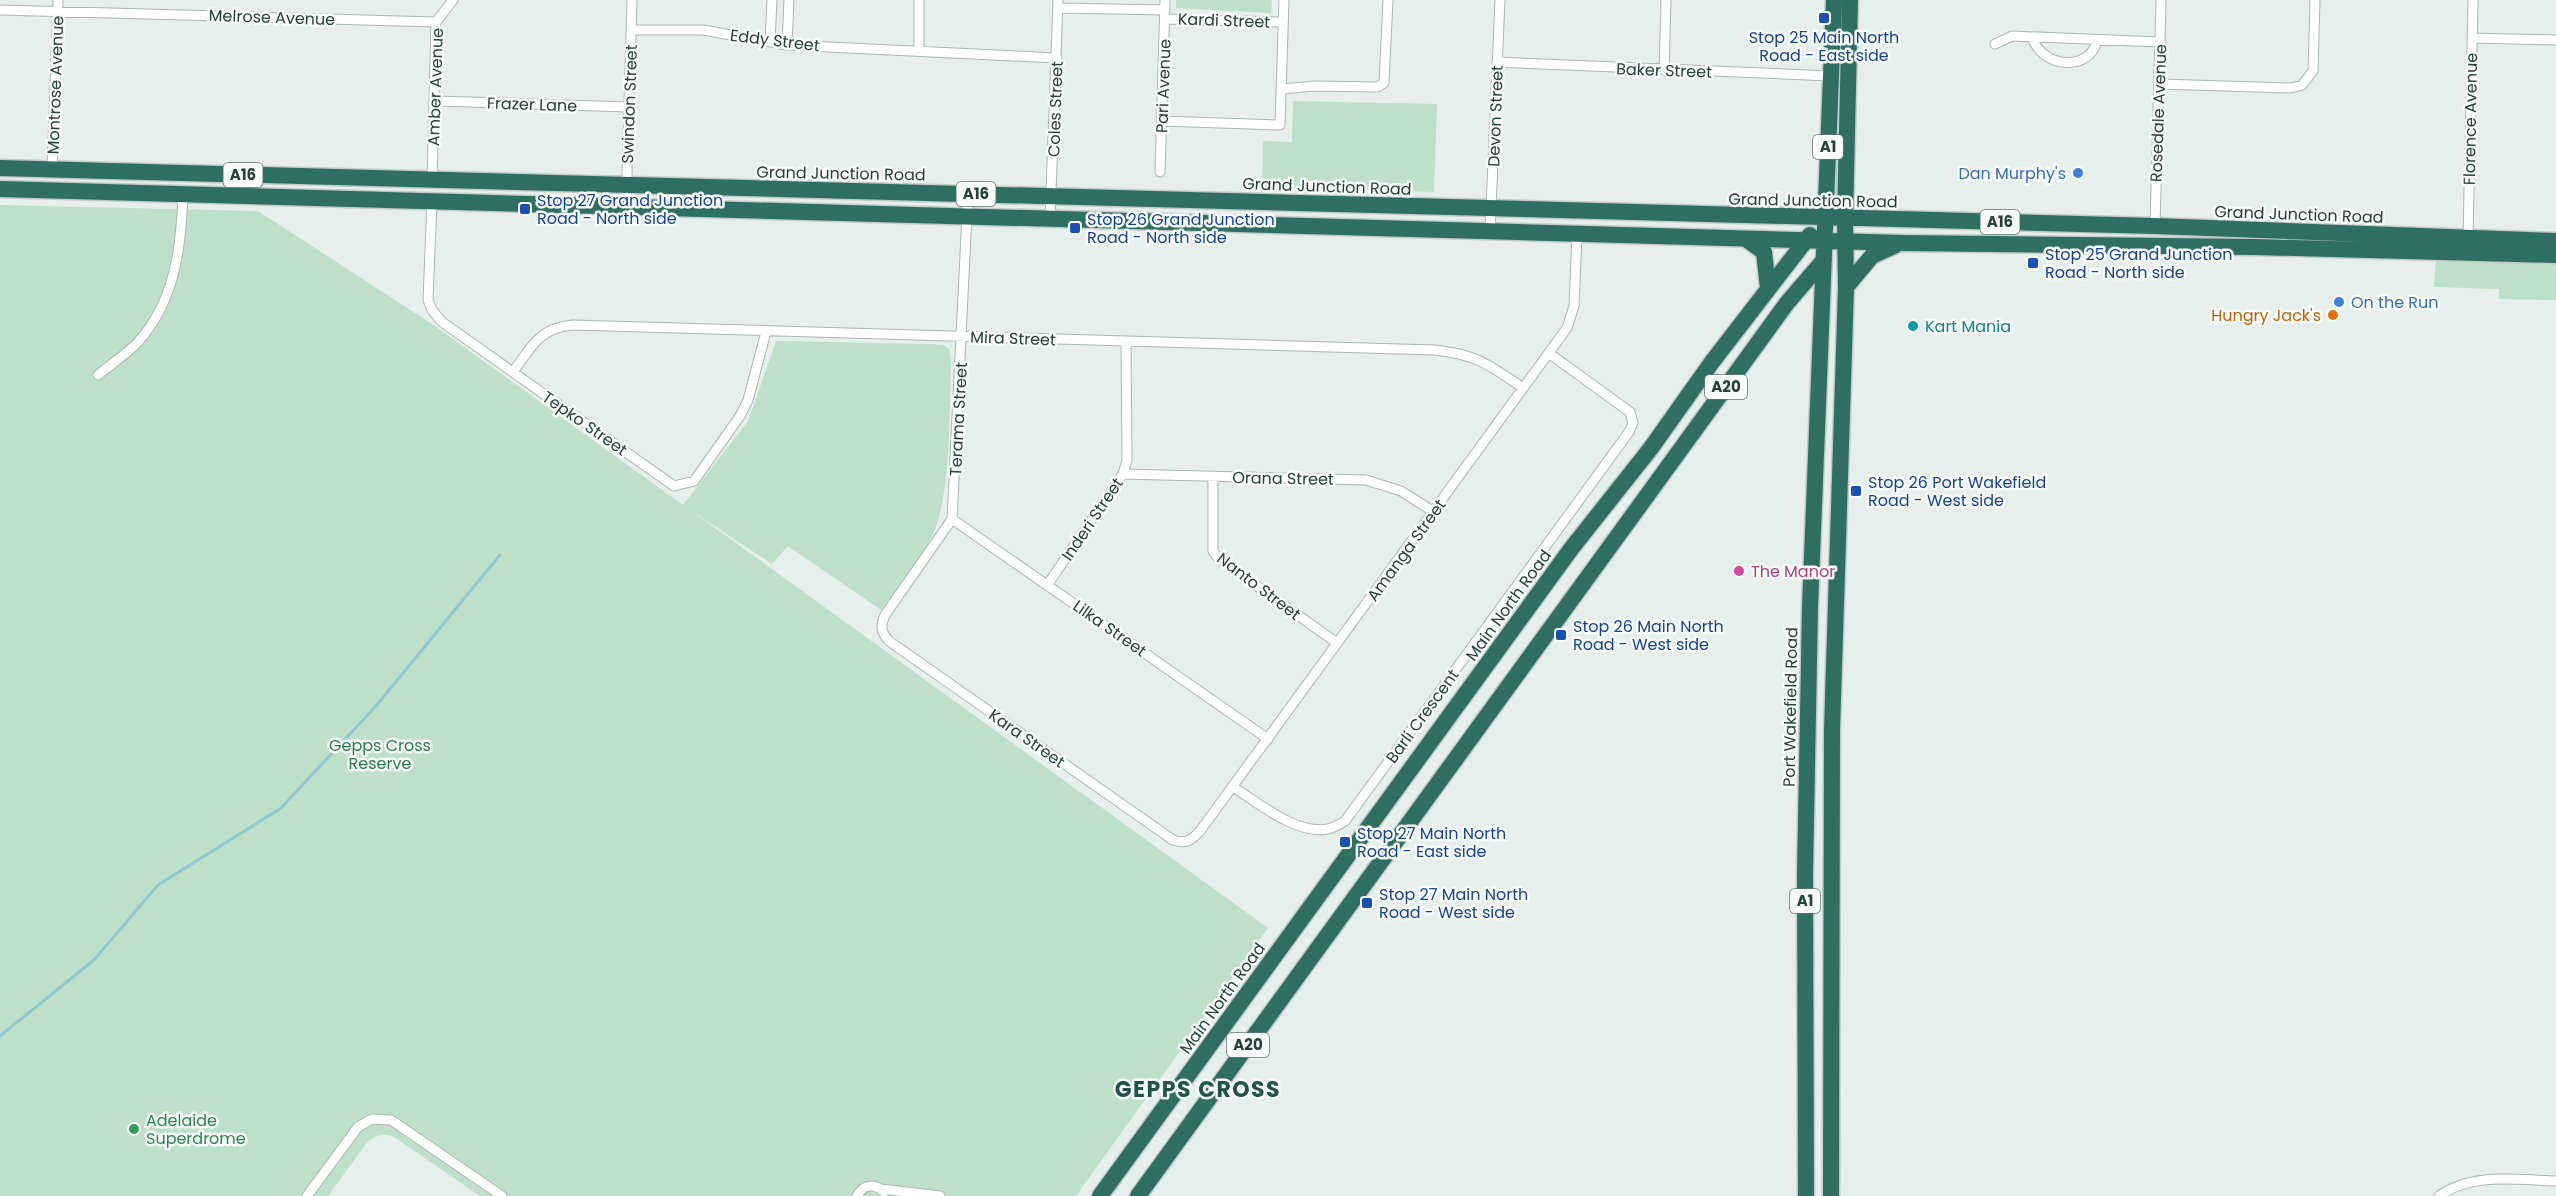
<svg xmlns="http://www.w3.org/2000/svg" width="2556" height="1196" font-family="Poppins,sans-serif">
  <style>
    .green { fill: #bfe0c8 }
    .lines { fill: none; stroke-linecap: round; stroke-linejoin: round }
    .stream { stroke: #8ec9d4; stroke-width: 3 }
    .street-casing { stroke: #a8b8b2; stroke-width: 11 }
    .highway-casing { stroke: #c2cac8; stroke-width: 19 }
    .street { stroke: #fff; stroke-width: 9 }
    .highway { stroke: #2f6f62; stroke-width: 16 }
    .transit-dot { fill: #1a4fb4; stroke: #f7fbf9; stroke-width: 2 }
    .shop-dot { fill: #3f7fe0; stroke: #f7fbf9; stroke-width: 2 }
    .food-dot { fill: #e8710a; stroke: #f7fbf9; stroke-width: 2 }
    .culture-dot { fill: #0f9aa8; stroke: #f7fbf9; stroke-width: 2 }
    .hotel-dot { fill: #d1479c; stroke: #f7fbf9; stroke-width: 2 }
    .leisure-dot { fill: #2e9e5b; stroke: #f7fbf9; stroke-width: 2 }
    .labels { text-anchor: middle; stroke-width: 5; stroke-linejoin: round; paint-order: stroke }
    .shield { fill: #f7fbf9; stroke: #637a73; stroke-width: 1.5 }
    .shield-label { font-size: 15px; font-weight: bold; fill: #24423a }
    .street-label { font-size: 16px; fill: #24423a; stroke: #f7fbf9 }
    .transit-label { font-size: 16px; fill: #164399; stroke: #f7fbf9; text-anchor: start }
    .shop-label { font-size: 16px; fill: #366cbe; stroke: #f7fbf9; text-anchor: end }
    .food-label { font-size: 16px; fill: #c56008; stroke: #f7fbf9; text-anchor: end }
    .culture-label { font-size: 16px; fill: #0d838f; stroke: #f7fbf9; text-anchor: start }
    .hotel-label { font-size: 16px; fill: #b23c85; stroke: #f7fbf9; text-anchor: start }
    .park-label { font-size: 16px; fill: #2d7a4b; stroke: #f7fbf9 }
    .leisure-label { font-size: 16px; fill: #27864d; stroke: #f7fbf9; text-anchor: start }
    .district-label { font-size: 22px; font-weight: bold; letter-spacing: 1.5px; fill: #1f5548; stroke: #f7fbf9 }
  </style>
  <rect width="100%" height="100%" fill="#e6efeb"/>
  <path class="green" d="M1176 0H1272L1271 13 1176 8Z
    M1293 101 1437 104 1434 192 1262 187 1263 141 1292 142Z
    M0 205 258 211 432 324 683 505 748 421 776 341 930 344 944 345 949 349 951 361C949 408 952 498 931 538 918 563 898 587 881 610L788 546 772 564 689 509 1268 928 1076 1196H480L394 1137C382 1133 375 1135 366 1144L328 1196H0Z
    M2436 258 2556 261V300L2499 299V289L2434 287Z"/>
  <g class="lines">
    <path class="stream" d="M0 1036 94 960 158 885 281 808 376 706 500 555"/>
    <g class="street-casing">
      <path id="street" d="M1058 8 1165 10
        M0 10 436 22
        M1165 19 1283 22
        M631 30H703L787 45 1057 58
        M2032 37C2042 69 2091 72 2097 40
        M2472 38 2556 40
        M770 41 772 0
        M1995 44 2012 36 2160 42
        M787 45 789 0
        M919 51V0
        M1497 62 1831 76
        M1664 70 1666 0
        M2160 84 2291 88 2302 85 2313 71 2315 0
        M1282 89 1315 86 1377 87 1384 83 1388 0
        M435 101 629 107
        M1162 121 1280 125 1284 0
        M52 169 58 0
        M1160 172 1165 0
        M432 179 436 22 453 0
        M968 194 952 519 885 615C880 627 881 632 889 641L1173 840C1186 844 1191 841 1200 831L1567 328 1574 306 1577 235
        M432 202 428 300 432 310 442 322 674 486 694 481 740 416 748 400 766 332
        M626 207 632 0
        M1050 219 1058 0
        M2155 226 2161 0
        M1490 231 1500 0
        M2468 238 2473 0
        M513 372C532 346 539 328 573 325L1435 350C1478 355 1488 364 1523 388
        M98 375C111 364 127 354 138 342 175 301 181 248 183 195
        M1123 474 1366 480 1401 491 1434 512
        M1213 477V551L1219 559 1337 643
        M952 519 1268 739
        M1048 584 1123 474 1127 460 1126 342
        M1233 787C1259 803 1296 835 1328 829 1333 828 1340 824 1345 821L1629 432 1633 423 1630 412 1550 354
        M881 1189 940 1196
        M307 1196 358 1127 372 1119 391 1120 502 1196
        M857 1196C863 1184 875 1183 884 1192
        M2439 1196C2472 1172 2517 1180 2556 1181"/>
    </g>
    <g class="highway-casing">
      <path id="highway" d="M0 168 2155 226 2556 241
        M0 189 1903 243 2254 247 2556 255
        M1746 239 1764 252 1768 288
        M1846 287 1872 256 1896 245
        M1100 1196 1571 549 1651 448 1712 362 1810 235
        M1138 1196 1787 303 1824 260
        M1806 1196 1805 873 1810 607 1834 0
        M1831 1196 1832 730 1846 287 1845 219 1850 0"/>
    </g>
    <use href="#street" class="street"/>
    <use href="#highway" class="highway"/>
  </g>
  <g class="transit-dot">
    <rect x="1818" y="12" width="12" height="12" rx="3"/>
    <rect x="519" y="203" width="12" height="12" rx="3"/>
    <rect x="1069" y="222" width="12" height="12" rx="3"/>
    <rect x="2027" y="257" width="12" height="12" rx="3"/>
    <rect x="1850" y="485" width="12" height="12" rx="3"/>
    <rect x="1555" y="629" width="12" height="12" rx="3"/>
    <rect x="1339" y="836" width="12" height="12" rx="3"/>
    <rect x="1361" y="897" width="12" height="12" rx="3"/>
  </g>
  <g class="shop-dot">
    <circle cx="2078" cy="173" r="6"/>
    <circle cx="2339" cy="302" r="6"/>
  </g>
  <circle class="food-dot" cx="2333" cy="315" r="6"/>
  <circle class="culture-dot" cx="1913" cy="326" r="6"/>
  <circle class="hotel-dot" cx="1739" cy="571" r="6"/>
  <circle class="leisure-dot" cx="134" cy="1129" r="6"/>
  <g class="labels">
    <g class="shield">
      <rect x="1813" y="135" width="30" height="24" rx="4.5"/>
      <rect x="223.5" y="163" width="39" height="24" rx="4.5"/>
      <rect x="956.5" y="182" width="39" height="24" rx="4.5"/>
      <rect x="1980.5" y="210" width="39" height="24" rx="4.5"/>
      <rect x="1705" y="375" width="42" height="24" rx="4.5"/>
      <rect x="1790" y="889" width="30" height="24" rx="4.5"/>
      <rect x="1227" y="1033" width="42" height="24" rx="4.5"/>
    </g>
    <g class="shield-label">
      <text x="1828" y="152">A1</text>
      <text x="243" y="180">A16</text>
      <text x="976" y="199">A16</text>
      <text x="2000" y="227">A16</text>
      <text x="1726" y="392">A20</text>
      <text x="1805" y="906">A1</text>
      <text x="1248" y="1050">A20</text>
    </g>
    <g class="street-label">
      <text transform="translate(272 17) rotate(2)" y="6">Melrose Avenue</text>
      <text transform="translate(1224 20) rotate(2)" y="6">Kardi Street</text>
      <text transform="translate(775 40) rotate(7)" y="6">Eddy Street</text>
      <text transform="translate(1664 70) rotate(2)" y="6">Baker Street</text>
      <text transform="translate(55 85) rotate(-88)" y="6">Montrose Avenue</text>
      <text transform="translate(1163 86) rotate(-88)" y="6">Pari Avenue</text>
      <text transform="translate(435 87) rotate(-88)" y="6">Amber Avenue</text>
      <text transform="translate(532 104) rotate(2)" y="6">Frazer Lane</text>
      <text transform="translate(629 104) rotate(-88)" y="6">Swindon Street</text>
      <text transform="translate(1055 109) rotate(-88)" y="6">Coles Street</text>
      <text transform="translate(2158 113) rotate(-88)" y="6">Rosedale Avenue</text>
      <text transform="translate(1495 116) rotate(-88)" y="6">Devon Street</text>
      <text transform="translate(2470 119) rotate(-89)" y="6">Florence Avenue</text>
      <text transform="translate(841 173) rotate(1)" y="6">Grand Junction Road</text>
      <text transform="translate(1327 186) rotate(2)" y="6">Grand Junction Road</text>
      <text transform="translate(1813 200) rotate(1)" y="6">Grand Junction Road</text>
      <text transform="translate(2299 214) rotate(2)" y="6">Grand Junction Road</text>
      <text transform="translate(1013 338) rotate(2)" y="6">Mira Street</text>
      <text transform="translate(958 419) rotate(-87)" y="6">Terama Street</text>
      <text transform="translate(585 423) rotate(35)" y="6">Tepko Street</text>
      <text transform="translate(1283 478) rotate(1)" y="6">Orana Street</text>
      <text transform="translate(1092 519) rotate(-56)" y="6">Inderi Street</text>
      <text transform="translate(1406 550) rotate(-54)" y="6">Amanga Street</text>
      <text transform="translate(1259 586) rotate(37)" y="6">Nanto Street</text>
      <text transform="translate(1508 605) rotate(-54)" y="6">Main North Road</text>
      <text transform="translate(1110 628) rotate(35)" y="6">Lilka Street</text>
      <text transform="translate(1790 707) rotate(-89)" y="6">Port Wakefield Road</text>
      <text transform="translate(1422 716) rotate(-54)" y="6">Barli Crescent</text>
      <text transform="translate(1027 738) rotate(35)" y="6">Kara Street</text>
      <text transform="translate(1222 998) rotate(-54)" y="6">Main North Road</text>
    </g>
    <g class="transit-label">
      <text x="1824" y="43" text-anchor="middle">Stop 25 Main North<tspan x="1824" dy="18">Road - East side</tspan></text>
      <text x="537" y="206">Stop 27 Grand Junction<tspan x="537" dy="18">Road - North side</tspan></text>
      <text x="1087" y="225">Stop 26 Grand Junction<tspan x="1087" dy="18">Road - North side</tspan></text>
      <text x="2045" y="260">Stop 25 Grand Junction<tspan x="2045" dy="18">Road - North side</tspan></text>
      <text x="1868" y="488">Stop 26 Port Wakefield<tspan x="1868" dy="18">Road - West side</tspan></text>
      <text x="1573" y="632">Stop 26 Main North<tspan x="1573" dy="18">Road - West side</tspan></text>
      <text x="1357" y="839">Stop 27 Main North<tspan x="1357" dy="18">Road - East side</tspan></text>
      <text x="1379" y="900">Stop 27 Main North<tspan x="1379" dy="18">Road - West side</tspan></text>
    </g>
    <g class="shop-label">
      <text x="2066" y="179">Dan Murphy's</text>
      <text x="2351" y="308" text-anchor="start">On the Run</text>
    </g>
    <g class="food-label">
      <text x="2321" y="321">Hungry Jack's</text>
    </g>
    <g class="culture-label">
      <text x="1925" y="332">Kart Mania</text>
    </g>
    <g class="hotel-label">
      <text x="1751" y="577">The Manor</text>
    </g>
    <g class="park-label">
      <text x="380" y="751">Gepps Cross<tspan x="380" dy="18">Reserve</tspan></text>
    </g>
    <g class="leisure-label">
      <text x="146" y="1126">Adelaide<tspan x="146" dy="18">Superdrome</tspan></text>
    </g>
    <g class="district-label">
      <text x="1198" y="1097">GEPPS CROSS</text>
    </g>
  </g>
</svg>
